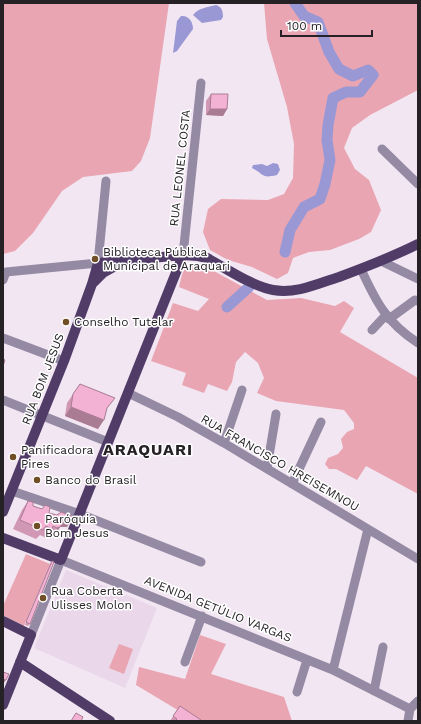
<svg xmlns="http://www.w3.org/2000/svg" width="421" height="724" font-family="'Work Sans',sans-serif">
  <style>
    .built { fill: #ead8ea }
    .green { fill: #e9a5b2 }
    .water { fill: #9998d5 }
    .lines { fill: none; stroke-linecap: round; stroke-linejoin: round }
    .river { stroke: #9998d5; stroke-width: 11 }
    .minor { stroke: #958aa4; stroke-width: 9 }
    .major { stroke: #513c68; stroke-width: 10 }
    .wall { fill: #d198b6 }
    .shaded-wall { fill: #aa7c94 }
    .building { fill: #f3b1d4; stroke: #aa7c94 }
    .poi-dot { fill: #704e26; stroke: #fff; stroke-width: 1.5 }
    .labels { text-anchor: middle; stroke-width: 3; stroke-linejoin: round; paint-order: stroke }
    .street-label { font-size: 12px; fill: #252125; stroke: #fff }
    .poi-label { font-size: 12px; fill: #252125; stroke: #fff; text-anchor: start }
    .district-label { font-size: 16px; font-weight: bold; letter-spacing: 1px; fill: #252125; stroke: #fff }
  </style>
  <rect width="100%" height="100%" fill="#f2e6f2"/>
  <path class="built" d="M66 570 157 608 125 688 34 648Z"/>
  <path class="green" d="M3 3H169L150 138 141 161 132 171 83 177 62 191 33 233 15 251 3 254Z
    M264 3H418V90L370 115 352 128 344 148 355 169 369 180 381 210 371 232 359 239 330 250 309 252 293 258 288 273 277 279 252 267 228 260 210 250 203 232 208 209 221 199 268 200 284 194 293 178 294 144 287 107 267 39Z
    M195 263 201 264 267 300 301 298 335 306 344 301 354 308 340 332 418 378V494L366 466 357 480 336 469H329L325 464 328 458 338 454 343 448 341 439 347 432 354 429V423L344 410 276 401 257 393 264 378 258 363 245 352 236 362 232 382 227 391 208 384 204 393 182 385 186 373 151 361 173 303 198 311 209 299 179 287C182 276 182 266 195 263Z
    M26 554 50 564 24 626 3 615V606Z
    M200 635 226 644 211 674 284 697 292 721H196L136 685 139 667 185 679Z
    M119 644 133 649 124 674 109 668Z"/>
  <path class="water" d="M216 5C222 7 223 11 223 17L221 20 202 23 193 15C198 8 208 7 216 5Z
    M181 16C189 15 193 22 193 29L177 51 173 53 177 21Z
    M273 163 278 164 280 170 277 175C261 179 264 174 252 168L253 165 262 164 267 166Z"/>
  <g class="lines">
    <path class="river" d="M285 252 290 230 304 207 320 199 325 184 330 160 327 140 328 125 333 98 346 92H360L373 75 368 70 353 76 339 69 329 52 318 22 304 16 295 3
      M227 307 249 287"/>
    <path class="minor" d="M382 149 418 184
      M183 255 201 83
      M381 261 418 279
      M361 269C376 302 387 323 418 343
      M3 280 6 272 98 263 106 181
      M389 319 415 300 418 301
      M372 330 386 315
      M3 338 64 361
      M128 393 178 417 224 443 418 559
      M3 400 108 442
      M224 443 242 390
      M267 468 276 414
      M292 484 321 422
      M12 491 80 514 201 562
      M31 635 61 560 333 670 410 709
      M185 662 202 616
      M333 670 368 529
      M374 691 383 647
      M297 692 307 660
      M410 709 418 701
      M408 721 410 709"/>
    <path class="major" d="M92 284 103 273 121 263
      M3 512 64 361 92 284 98 263 183 255 198 256 207 258C227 269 252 286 273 290 296 294 317 284 339 277 366 267 392 257 418 244
      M3 538 61 560 183 255
      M3 621 31 635 3 705
      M20 662 110 721"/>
  </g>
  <path class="wall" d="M211 94 227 109 223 116 206 115V101Z
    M80 384 107 410 98 429 65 416 67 403Z
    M28 501 33 506 49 513 67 527H60L54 536 50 537 48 535 46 538 40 535 36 539 13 529 22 510Z
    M52 561 30 624 28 626 25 625 50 564Z
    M180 706 200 721H170Z"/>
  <path class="shaded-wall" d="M210 109H227L223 116 206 115Z
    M71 407 104 420 98 429 65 416Z
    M61 518H73L67 527H60L54 536 50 537 57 528Z
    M3 679 6 680 3 684Z"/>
  <path class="building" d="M211 94H228L227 109H210Z
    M3 359 5 360 3 366Z
    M80 384 115 398 107 408 104 420 71 407 73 394Z
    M28 501 33 502V506L42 509 45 505 50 507 49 513 57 515 61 512 74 517 73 518H61L62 524 60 527 57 528 53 526 52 529 46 526 43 530 20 520Z
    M52 561 54 562 30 624 26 622Z
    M3 672 9 674 6 680 3 679Z
    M180 706 201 720 200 721H175L177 719 173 716Z
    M76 713 83 717 81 721H71Z"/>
  <g class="poi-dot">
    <circle cx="95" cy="259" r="4"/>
    <circle cx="66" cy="322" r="4"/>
    <circle cx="13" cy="457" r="4"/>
    <circle cx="37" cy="480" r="4"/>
    <circle cx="37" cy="526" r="4"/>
    <circle cx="43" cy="598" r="4"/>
  </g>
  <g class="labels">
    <g class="street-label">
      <text transform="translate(180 168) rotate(-84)" y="4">RUA LEONEL COSTA</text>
      <text transform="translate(43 379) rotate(-69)" y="4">RUA BOM JESUS</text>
      <text transform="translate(280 463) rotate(30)" y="4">RUA FRANCISCO HREISEMNOU</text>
      <text transform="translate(218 609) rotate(22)" y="4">AVENIDA GETÚLIO VARGAS</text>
    </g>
    <g class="poi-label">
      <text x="103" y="256">Biblioteca Pública<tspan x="103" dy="14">Municipal de Araquari</tspan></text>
      <text x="74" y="326">Conselho Tutelar</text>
      <text x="21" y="454">Panificadora<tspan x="21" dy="14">Pires</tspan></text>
      <text x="45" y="484">Banco do Brasil</text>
      <text x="45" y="523">Paróquia<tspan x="45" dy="14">Bom Jesus</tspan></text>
      <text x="51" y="595">Rua Coberta<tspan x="51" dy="14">Ulisses Molon</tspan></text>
    </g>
    <g class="district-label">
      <text x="148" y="455">ARAQUARI</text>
    </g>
  </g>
  <rect width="421" height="724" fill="none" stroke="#252125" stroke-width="8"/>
  <path d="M281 30v6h91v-6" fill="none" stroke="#252125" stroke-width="2"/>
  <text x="287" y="30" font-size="12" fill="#252125" stroke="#ffffff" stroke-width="3" paint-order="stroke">100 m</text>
</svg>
